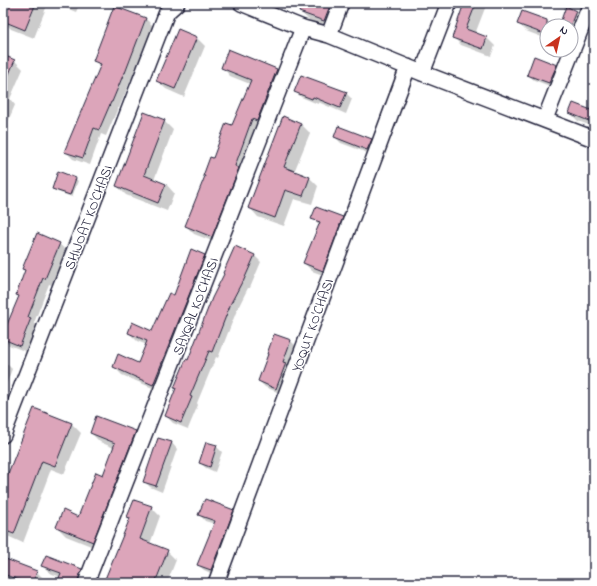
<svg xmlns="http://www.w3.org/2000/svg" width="597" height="586" font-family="'Indie Flower',sans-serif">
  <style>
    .shadow { fill: #0003 }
    .building { fill: #dca5ba; stroke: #22223b }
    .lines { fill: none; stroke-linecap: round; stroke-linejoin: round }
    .minor-casing { stroke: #22223b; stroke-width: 18 }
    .minor { stroke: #fff; stroke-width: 15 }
    .labels { text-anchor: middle; stroke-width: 3; stroke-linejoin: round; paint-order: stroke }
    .street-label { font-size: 14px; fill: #22223b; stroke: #fff }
  </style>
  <rect width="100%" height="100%" fill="#fff"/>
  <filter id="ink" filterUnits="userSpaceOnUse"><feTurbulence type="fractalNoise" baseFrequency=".025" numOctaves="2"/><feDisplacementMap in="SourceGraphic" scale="8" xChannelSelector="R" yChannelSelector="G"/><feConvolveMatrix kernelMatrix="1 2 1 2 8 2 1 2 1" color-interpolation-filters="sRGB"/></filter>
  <g filter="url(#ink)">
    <path class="shadow" d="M9 3H48L34 38 11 29 3 21Z
      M54 3H80L76 12Z
      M303 3H344L333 30 309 20 300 12Z
      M375 3H386L384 7Z
      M465 3H487L475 34 487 38 495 46 491 56 461 45 453 37Z
      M491 3H498L497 6Z
      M115 7 146 19 153 26 132 80 131 79 119 108H118L106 136 101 134 90 165 73 159 66 152 101 68 94 60Z
      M576 11 584 19 571 48V26H560Z
      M522 12 559 26H547V39L526 31 518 23Z
      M196 37 205 46 184 97 166 89 157 81Z
      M228 50 277 70 285 78 220 244 194 234 186 226 206 177 204 175 232 127 250 84 230 76 222 67Z
      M3 56 15 61 23 69 10 99 15 105 3 133Z
      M556 66 562 72 555 88 534 80 528 75Z
      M295 91 346 93 352 99 346 114 318 102V104L301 97Z
      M594 112V127L578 121 570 113Z
      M164 121 173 130 154 180 166 184 174 193 167 211 126 195 117 186Z
      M301 124 310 133 294 172 309 177 318 186 312 204 294 199 284 226 258 217 250 208Z
      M335 137 371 139 377 145 373 155 341 143Z
      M76 179 78 181 72 197 55 191 53 188Z
      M313 218H342L350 226 331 278 312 271 304 263 319 225Z
      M59 244 66 250 52 285 49 284 34 323 38 326 27 352 9 345 3 339V336L19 297 17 294 25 271 23 269Z
      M204 255 212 264 162 392 122 375 114 367 138 364 147 345 137 341 129 333 153 332 174 296Z
      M254 255 261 262 250 288H248L237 310 218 358 216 357 197 403 198 405 188 429 173 423 166 416 189 361Z
      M274 335 291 341 297 347 282 394 265 387 259 381Z
      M3 364 8 365 12 369 3 393Z
      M34 409 72 424 81 433 64 474 51 469 23 543 3 534V496Z
      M135 432 144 441 101 550 66 536 57 527 79 518 104 476 114 448 100 442 91 433Z
      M159 439 172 443 177 449 162 492 150 487 144 481Z
      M216 446 222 452 215 472 206 468 200 463Z
      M151 507 160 516 150 544 167 551 176 560 167 583H107L131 519 128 517Z
      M233 510 239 516 217 576 204 570 198 565 215 524 205 521 200 515Z
      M3 559 37 572 46 581 45 583H15L3 578Z
      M42 565 81 570 89 578 88 583H58L60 577 50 573Z"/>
    <path class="building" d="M8 3H36L25 30 3 21V16Z
      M302 3H331L324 21 299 12Z
      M464 3 475 6 466 29 487 37 483 49 452 38Z
      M114 6 146 18 125 73H124L112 102H111L99 130 94 128 83 158 64 152 101 64 93 61Z
      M566 6 576 11 570 26H559Z
      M522 11 547 20V35L517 24Z
      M178 29 197 37 175 89 156 81Z
      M228 49 277 69 257 121 252 119 235 166 239 168 212 237 185 226 205 176H203L210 157 213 158 226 123 232 125 251 80 221 68Z
      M3 55 15 60 3 88Z
      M534 56 557 65 549 83 527 75Z
      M301 75 347 92 340 108 313 97 312 99 294 92Z
      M573 103 594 111V123L569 113Z
      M144 112 165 120 144 175 166 184 158 203 116 186Z
      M283 116 301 124 284 167 310 177 303 196 285 190 275 218 248 208Z
      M338 126 372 139 367 150 334 137Z
      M58 171 76 178 70 195 52 189Z
      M316 207 343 217 323 271 303 263 320 222 311 219Z
      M37 233 60 243 45 279 43 278 28 317 31 318 20 346 3 339V334L19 296 16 295 25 270 22 269Z
      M235 246 255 255 243 282H242L231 303 212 352 209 351 190 396 192 397 181 423 165 416 176 388H174L186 359 188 360 212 298 224 274 223 273Z
      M191 249 205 255 153 385 113 367 118 354 138 363 147 341 128 333 132 322 152 331 169 293 174 295Z
      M274 334 291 340 283 362 286 363 276 389 258 381 268 354H267Z
      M34 408 72 423 55 466 42 461 14 534 3 530V486Z
      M96 416 136 431 93 542 56 527 63 510 78 517 96 472 103 475 115 443 90 433Z
      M158 438 172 442 156 486 143 482Z
      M206 442 217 445 210 467 199 463Z
      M205 499 234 510 211 570 197 565 215 521 198 515Z
      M134 500 152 506 140 539 168 550 155 583H106L107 580 105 579 130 518 127 517Z
      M46 555 82 569 77 583H57L61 573 41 566Z
      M3 558 37 571 33 583H27L3 574Z"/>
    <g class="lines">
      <g class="minor-casing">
        <path id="minor" d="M241 3 303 28 329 35 422 73 594 139
          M329 35 341 3
          M422 73 449 3
          M545 119 591 3
          M3 435 167 12 177 3
          M86 583 303 28
          M216 583 408 67"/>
      </g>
      <use href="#minor" class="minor"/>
    </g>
  </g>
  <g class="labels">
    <g class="street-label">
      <text transform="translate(88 217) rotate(-69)" y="5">SHIJOAT KO'CHASI</text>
      <text transform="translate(195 306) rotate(-69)" y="5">SAYQAL KO'CHASI</text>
      <text transform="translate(312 325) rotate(-70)" y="5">YOQUT KO'CHASI</text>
    </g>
  </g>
  <rect width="597" height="586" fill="none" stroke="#fff" stroke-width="16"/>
  <rect x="8" y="8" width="581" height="570" fill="none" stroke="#22223b" stroke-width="1.5" filter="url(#ink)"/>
  <g transform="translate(559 38) rotate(34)"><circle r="19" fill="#ffffff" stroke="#a7a7b1"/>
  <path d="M0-3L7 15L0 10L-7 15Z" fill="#c8321e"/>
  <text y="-6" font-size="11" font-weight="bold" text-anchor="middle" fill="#22223b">N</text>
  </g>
</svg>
